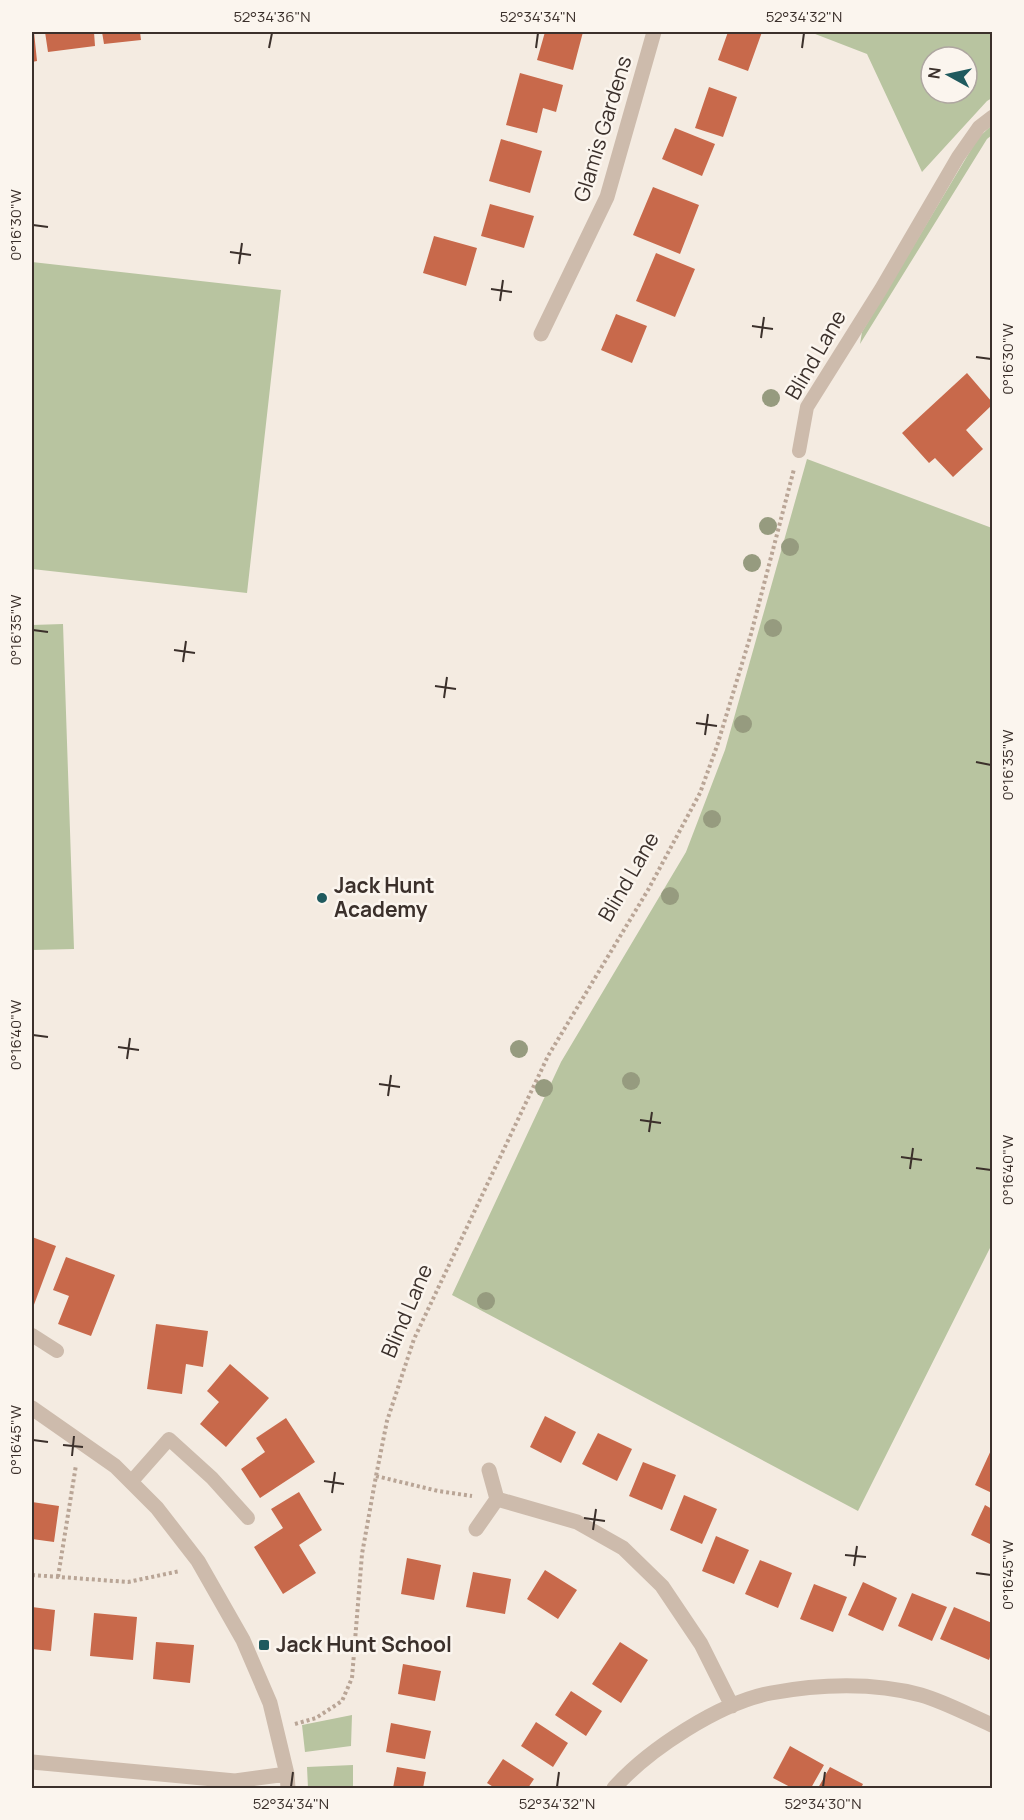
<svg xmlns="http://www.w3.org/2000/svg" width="1024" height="1820" font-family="Manrope,sans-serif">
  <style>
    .green { fill: #b8c4a0; fill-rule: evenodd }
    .building { fill: #c8694b }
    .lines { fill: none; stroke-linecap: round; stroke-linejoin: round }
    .path { stroke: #b9a596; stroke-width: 4; stroke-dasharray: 3 3; stroke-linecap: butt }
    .service { stroke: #cdbbac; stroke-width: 14 }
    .minor { stroke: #cdbbac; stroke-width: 15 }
    .tree { fill: #969b7f }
    .ticks { fill: none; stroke: #3b302b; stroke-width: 2 }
    .poi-dot { fill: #1f5a5e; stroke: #fbf5ee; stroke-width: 2 }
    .labels { text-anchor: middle; stroke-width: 5; stroke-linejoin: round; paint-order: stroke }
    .street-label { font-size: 21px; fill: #3b302b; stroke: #fbf5ee }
    .poi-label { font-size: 21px; font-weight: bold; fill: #3b302b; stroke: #fbf5ee; text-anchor: start }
    .neatline { fill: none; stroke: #3b302b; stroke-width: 2 }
    .ticks-label { font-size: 15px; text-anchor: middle; fill: #3b302b }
  </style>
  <rect width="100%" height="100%" fill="#f4ebe1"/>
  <path class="green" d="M810 32H863L867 33 992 32V98L987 101 922 172 867 54ZM931 57H967V93H931Z
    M992 125V135L987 139 860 344 862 332 978 138Z
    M32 262 281 290 247 593 32 569Z
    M807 459 992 528V1244L858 1511 452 1295 561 1062 686 852 725 750Z
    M63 624 74 949 32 950V625Z
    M352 1715 351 1746 305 1752 302 1725Z
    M353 1765V1788H308L307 1767Z"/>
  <path class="building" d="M32 32H34L37 61 32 62Z
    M45 32H94L95 46 48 52Z
    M102 32H140L141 40 104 44Z
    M545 32H583L573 70 537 60Z
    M728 32H762L748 71 718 60Z
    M520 73 563 85 556 112 543 108 537 133 506 125Z
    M709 87 737 97 723 137 695 128Z
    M675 128 715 144 702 176 662 159Z
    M501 139 542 151 530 193 489 181Z
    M653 187 699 205 680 254 633 235Z
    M490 204 534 216 524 248 481 236Z
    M434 236 477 248 466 286 423 273Z
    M656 253 695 269 675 317 636 301Z
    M616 314 647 326 632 363 601 350Z
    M967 373 992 402V405L966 430 983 449 953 477 935 458 929 463 902 433Z
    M32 1237 56 1246 32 1310Z
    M66 1257 115 1275 91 1336 58 1324 69 1296 53 1290Z
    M156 1324 208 1331 203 1367 186 1364 182 1394 147 1389Z
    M230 1364 269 1398 226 1447 200 1424 219 1402 207 1391Z
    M545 1416 576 1432 561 1463 530 1447Z
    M286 1418 315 1462 260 1498 241 1469 265 1452 256 1438Z
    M598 1433 632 1449 617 1481 582 1464Z
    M992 1448V1493L975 1485Z
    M643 1462 676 1475 662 1510 629 1496Z
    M299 1492 322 1530 299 1545 316 1573 283 1594 254 1547 283 1528 271 1509Z
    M684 1495 717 1509 702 1544 670 1530Z
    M32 1502 59 1506 54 1542 32 1539Z
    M985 1505 992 1509V1545L971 1535Z
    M716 1536 749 1550 734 1584 702 1571Z
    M407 1558 441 1565 434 1600 401 1594Z
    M760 1560 792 1573 778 1608 745 1594Z
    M545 1570 577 1590 558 1619 527 1599Z
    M473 1572 511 1579 505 1614 466 1607Z
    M863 1582 897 1598 883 1631 848 1615Z
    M814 1584 847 1597 833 1632 800 1619Z
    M912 1593 947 1607 932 1641 898 1626Z
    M32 1607 55 1610 51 1651 32 1649Z
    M954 1607 992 1623V1651L989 1660 940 1639Z
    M94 1613 137 1617 133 1660 90 1656Z
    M156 1642 194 1645 190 1683 153 1679Z
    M620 1642 648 1660 621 1703 592 1684Z
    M403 1664 441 1671 435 1701 398 1694Z
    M571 1691 602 1711 586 1736 555 1715Z
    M536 1722 568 1743 553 1767 521 1746Z
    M391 1723 431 1731 425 1759 386 1752Z
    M790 1746 824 1765 811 1788H792L773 1778Z
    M503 1759 534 1779 528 1788H495L487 1783Z
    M397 1767 426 1772 423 1788H393Z
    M830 1767 863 1784 861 1788H818Z"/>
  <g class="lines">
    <path class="path" d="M376 1476 438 1491 472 1496
      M32 1575 128 1582 180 1571
      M58 1577 76 1465
      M295 1724 316 1718 342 1701 352 1678 362 1554 376 1476 387 1421 414 1339 548 1056 648 890 700 793 717 746 751 634 794 469"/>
    <path class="service" d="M799 451 807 407 881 289 958 157 979 127 992 117
      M32 1335 57 1351
      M131 1482 169 1439 212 1478 248 1518"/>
    <path class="minor" d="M541 334 607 197 654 32
      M32 1408 115 1466 157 1508 198 1561 243 1640 270 1703 287 1774 288 1788
      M497 1499 577 1522 623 1548 662 1586 701 1644 732 1706
      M476 1529 497 1499 489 1470
      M32 1762 235 1781 287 1774
      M614 1788C649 1749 719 1703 771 1693 819 1684 874 1682 921 1695 945 1702 969 1715 992 1725"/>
  </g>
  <g class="tree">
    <circle cx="771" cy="398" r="9"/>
    <circle cx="768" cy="526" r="9"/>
    <circle cx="790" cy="547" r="9"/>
    <circle cx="752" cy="563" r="9"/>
    <circle cx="773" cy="628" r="9"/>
    <circle cx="743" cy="724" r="9"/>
    <circle cx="712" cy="819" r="9"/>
    <circle cx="670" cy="896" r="9"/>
    <circle cx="519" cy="1049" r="9"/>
    <circle cx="631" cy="1081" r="9"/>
    <circle cx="544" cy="1088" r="9"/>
    <circle cx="486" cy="1301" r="9"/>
  </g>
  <path class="ticks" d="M269 48 272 33M536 48 538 33M802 48 804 33M33 225 48 227M230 252 251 255M239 264 242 243M491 289 512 292M500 301 503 280M752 326 773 329M761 338 764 317M976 357 991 359M33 630 48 632M174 650 195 653M183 662 186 641M435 686 456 689M444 698 447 677M696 723 717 726M705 735 708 714M976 762 991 765M33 1035 48 1037M118 1047 139 1050M127 1059 130 1038M379 1084 400 1087M388 1096 391 1075M640 1120 661 1123M649 1132 652 1112M901 1157 922 1160M976 1168 991 1170M910 1169 913 1148M33 1440 48 1442M63 1445 83 1447M72 1456 74 1436M324 1481 344 1484M332 1493 335 1472M584 1518 605 1521M593 1530 596 1509M845 1555 866 1557M854 1566 857 1546M976 1573 991 1575M291 1787 293 1772M557 1787 559 1772M823 1787 825 1772"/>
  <g class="poi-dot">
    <circle cx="322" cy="898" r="6"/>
    <rect x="258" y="1639" width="12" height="12" rx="3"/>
  </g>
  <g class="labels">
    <g class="street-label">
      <text transform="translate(603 129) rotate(-73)" y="7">Glamis Gardens</text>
      <text transform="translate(816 355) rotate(-60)" y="7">Blind Lane</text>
      <text transform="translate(629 877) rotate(-60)" y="7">Blind Lane</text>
      <text transform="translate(407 1311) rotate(-67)" y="7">Blind Lane</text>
    </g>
    <g class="poi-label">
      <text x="334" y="893">Jack Hunt<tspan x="334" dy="24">Academy</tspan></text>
      <text x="276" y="1652">Jack Hunt School</text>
    </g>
  </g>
  <rect width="1024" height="1820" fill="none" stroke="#fbf5ee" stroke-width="66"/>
  <g transform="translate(949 75) rotate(278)"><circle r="28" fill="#fbf5ee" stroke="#aea6a0" stroke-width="1.5"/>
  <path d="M0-4.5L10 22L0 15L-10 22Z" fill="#1f5a5e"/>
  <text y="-9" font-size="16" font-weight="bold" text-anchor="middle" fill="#3b302b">N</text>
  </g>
  <rect x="33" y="33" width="958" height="1754" class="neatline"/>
  <g class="ticks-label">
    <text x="272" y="22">52°34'36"N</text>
    <text x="538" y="22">52°34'34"N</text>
    <text x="804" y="22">52°34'32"N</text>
    <text transform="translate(16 225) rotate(-90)" y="5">0°16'30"W</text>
    <text transform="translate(1008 359) rotate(-90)" y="5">0°16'30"W</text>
    <text transform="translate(16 630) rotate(-90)" y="5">0°16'35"W</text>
    <text transform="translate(1008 765) rotate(-90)" y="5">0°16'35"W</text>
    <text transform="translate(16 1035) rotate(-90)" y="5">0°16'40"W</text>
    <text transform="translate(1008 1170) rotate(-90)" y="5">0°16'40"W</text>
    <text transform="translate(16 1440) rotate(-90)" y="5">0°16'45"W</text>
    <text transform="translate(1008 1575) rotate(-90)" y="5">0°16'45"W</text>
    <text x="291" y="1809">52°34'34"N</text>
    <text x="557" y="1809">52°34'32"N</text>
    <text x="823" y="1809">52°34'30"N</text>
  </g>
</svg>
